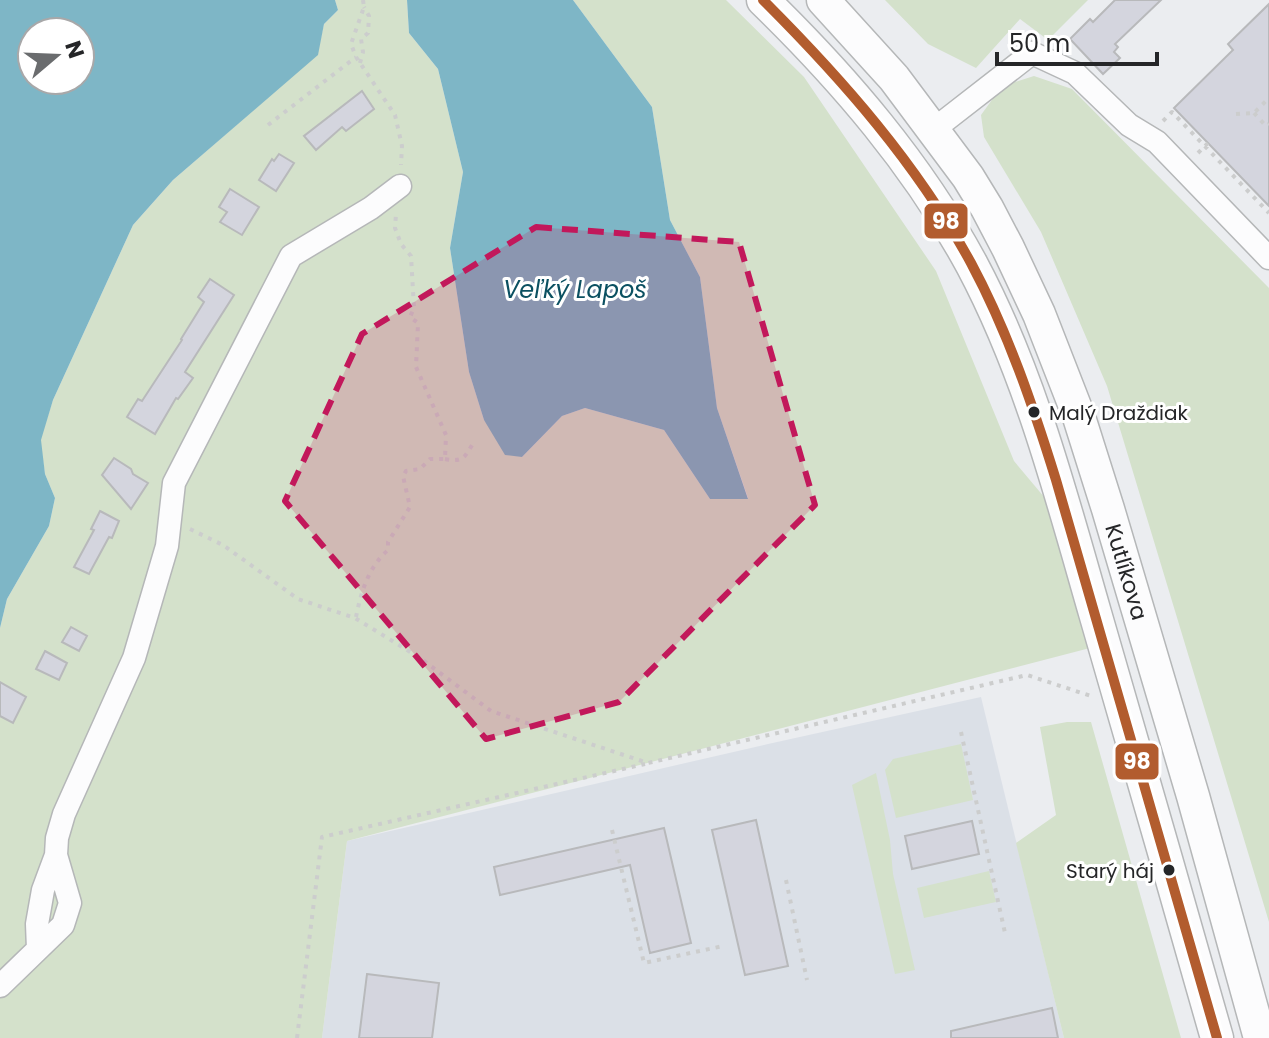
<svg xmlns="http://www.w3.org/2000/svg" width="1269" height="1038" font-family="Poppins,sans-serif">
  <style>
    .built { fill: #dbe0e7 }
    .green { fill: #d4e1cb }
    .water { fill: #7eb6c6; fill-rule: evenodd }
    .building { fill: #d4d5de; stroke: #b8b9bb; stroke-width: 2 }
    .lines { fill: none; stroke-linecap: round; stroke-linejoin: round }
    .minor-casing { stroke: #b5b7b8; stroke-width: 25 }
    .secondary-casing { stroke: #b5b7b8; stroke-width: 35 }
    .path { stroke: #cccdcd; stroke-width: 4; stroke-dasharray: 4 6; stroke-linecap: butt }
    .minor { stroke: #fcfcfd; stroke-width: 22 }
    .secondary { stroke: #fcfcfd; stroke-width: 32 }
    .bus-1-casing { stroke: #fff; stroke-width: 16 }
    .bus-1 { stroke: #b25c2e; stroke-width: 10 }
    .marked { fill: #c2185b; fill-opacity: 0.2; stroke: #c2185b; stroke-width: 6; stroke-dasharray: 16 10; stroke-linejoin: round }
    .bus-dot { fill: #252628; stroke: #fff; stroke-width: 3 }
    .labels { text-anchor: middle; stroke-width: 6; stroke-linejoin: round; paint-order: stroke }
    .bus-label { font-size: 20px; fill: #252628; stroke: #fff; text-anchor: start }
    .street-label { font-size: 22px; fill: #252628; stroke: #fff }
    .water-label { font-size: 24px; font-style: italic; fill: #0b5061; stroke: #fff }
    .line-badge { stroke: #fff; stroke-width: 3 }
    .badge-label { font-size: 22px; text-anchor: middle; font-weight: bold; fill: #fff }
  </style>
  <rect width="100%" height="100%" fill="#ebedf0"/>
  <path class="built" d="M981 697 1064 1038H322L347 841 768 744Z"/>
  <path class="green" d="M335 0H407L409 33 438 69 463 172 450 248 469 372 484 420 522 457 562 416 585 408 664 430 710 499 748 498 717 408 700 277 670 220 652 107 573 0H726L804 77 936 271 1014 461 1050 504 1090 648 347 841 322 1038H0V628L7 599 49 526 55 498 45 474 40 440 53 400 133 225 173 180 317 55 324 24 338 10Z
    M885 0H1088L1048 40 1020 19 976 68 928 44Z
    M1034 76 1072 89 1269 288V922L1107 386 1041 232 984 137 981 115 1002 86Z
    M1067 722H1091L1181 1038H1064L1016 843 1056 815 1040 727Z
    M961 744 973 800 896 818 885 770 893 759Z
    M876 773 890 840 893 874 915 970 895 974 852 785Z
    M989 871 996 902 924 918 917 888Z"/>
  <path class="water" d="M0 0H335L338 10 324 24 318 55 173 180 133 225 53 400 41 440 45 474 55 498 49 526 7 599 0 628ZM80 32V80H32V32Z
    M407 0H573L652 107 670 220 700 277 717 408 748 499H710L664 430 585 408 562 416 522 457 505 455 484 420 469 372 450 248 463 172 438 69 409 33Z"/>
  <path class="building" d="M1115 0H1161L1115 44 1118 47 1114 52 1120 58 1103 74 1070 39 1090 19 1093 22Z
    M1269 4V206L1174 108 1233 50 1228 44Z
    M362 91 374 109 346 131 342 127 316 150 304 136Z
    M279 154 294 163 276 191 259 180 272 159 274 161Z
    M230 189 259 207 242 235 220 222 227 212 219 207Z
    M210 279 234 295 185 372 193 378 178 399 176 398 155 434 127 417 138 399 142 401 182 340 181 339 204 302 198 297Z
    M114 458 131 469 133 474 148 483 131 509 102 475Z
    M100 511 119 521 112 538 109 537 89 574 74 567 94 530 91 529Z
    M71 627 87 636 79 651 62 642Z
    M45 651 67 663 59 680 36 669Z
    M0 682 26 697 13 723 0 716Z
    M756 820 788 966 745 975 712 830Z
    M972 821 979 854 912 869 905 836Z
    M664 828 691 943 650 953 630 865 500 895 494 867Z
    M367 974 439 983 432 1038H359Z
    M1052 1008 1058 1038H951V1031Z"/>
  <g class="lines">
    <g class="minor-casing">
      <path id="minor" d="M933 130 1032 53 1075 73 1129 125 1157 142 1269 258
        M38 949 37 924 43 890 56 855
        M0 986 63 925 70 903 56 855 57 838 64 814 134 658 167 546 174 483 291 256 371 208 400 186"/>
    </g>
    <g class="secondary-casing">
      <g id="secondary">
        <path d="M763 0C844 79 918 165 972 265 1030 374 1061 495 1095 613 1136 755 1177 896 1217 1038"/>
        <path id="s1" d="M823 0 894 78 968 177 987 208 1008 248 1039 314 1078 414 1108 509 1193 796 1260 1038"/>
      </g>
    </g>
    <path class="path" d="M363 0 364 7 351 44 356 57 395 115 402 146 401 165
      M360 63 363 52 361 39 368 33 369 16 364 7
      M1254 113 1266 126 1269 124
      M1236 114 1254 113 1269 98
      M1163 121 1172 112 1269 213
      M268 125 356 57
      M1198 153 1208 143
      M445 459C465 463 465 456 475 440
      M190 529 223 545 298 599 355 618 420 658 491 711 648 763 1027 675 1091 696
      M356 617C361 592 368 568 388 550V542L410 507 403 476 406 471 420 469 430 459H445L446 435 416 367 418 323 410 317 414 308 411 256 401 244 395 228 396 214
      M961 732 1005 933
      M612 830 644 963 723 946
      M786 880 807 980
      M297 1038 322 837 645 764"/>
    <use href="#minor" class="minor"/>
    <use href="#secondary" class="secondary"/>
    <g class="bus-1-casing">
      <path id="bus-1" d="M763 0C843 80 917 164 971 263 1008 332 1033 406 1056 480L1217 1038"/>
    </g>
    <use href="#bus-1" class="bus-1"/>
  </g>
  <path class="marked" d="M536 227 739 242 815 505 619 702 486 739 285 501 362 334Z"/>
  <g class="bus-dot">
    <circle cx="1034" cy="412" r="7"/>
    <circle cx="1169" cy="870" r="7"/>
  </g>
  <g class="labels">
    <g class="bus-label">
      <text x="1049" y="420">Malý Draždiak</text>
      <text x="1154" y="878" text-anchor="end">Starý háj</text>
    </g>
    <g class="street-label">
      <text dy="8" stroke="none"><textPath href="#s1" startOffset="656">Kutlíkova</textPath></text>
    </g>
    <g class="water-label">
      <text x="575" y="298">Veľký Lapoš</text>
    </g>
  </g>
  <g class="line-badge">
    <rect x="923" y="202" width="46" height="38" rx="8" fill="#b25c2e"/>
    <rect x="1114" y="742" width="46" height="39" rx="8" fill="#b25c2e"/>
  </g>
  <g class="badge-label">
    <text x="946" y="229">98</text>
    <text x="1137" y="769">98</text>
  </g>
  <g transform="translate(56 56) rotate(71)"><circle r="38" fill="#ffffff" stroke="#a8a8a9" stroke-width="2"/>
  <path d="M0-6L14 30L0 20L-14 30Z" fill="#6a6c6e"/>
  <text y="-12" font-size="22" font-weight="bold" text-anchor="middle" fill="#252628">N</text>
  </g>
  <path d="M997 52v12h160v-12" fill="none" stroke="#252628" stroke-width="4"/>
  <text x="1009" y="52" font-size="24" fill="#252628" stroke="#ffffff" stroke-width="6" paint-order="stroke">50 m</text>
</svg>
